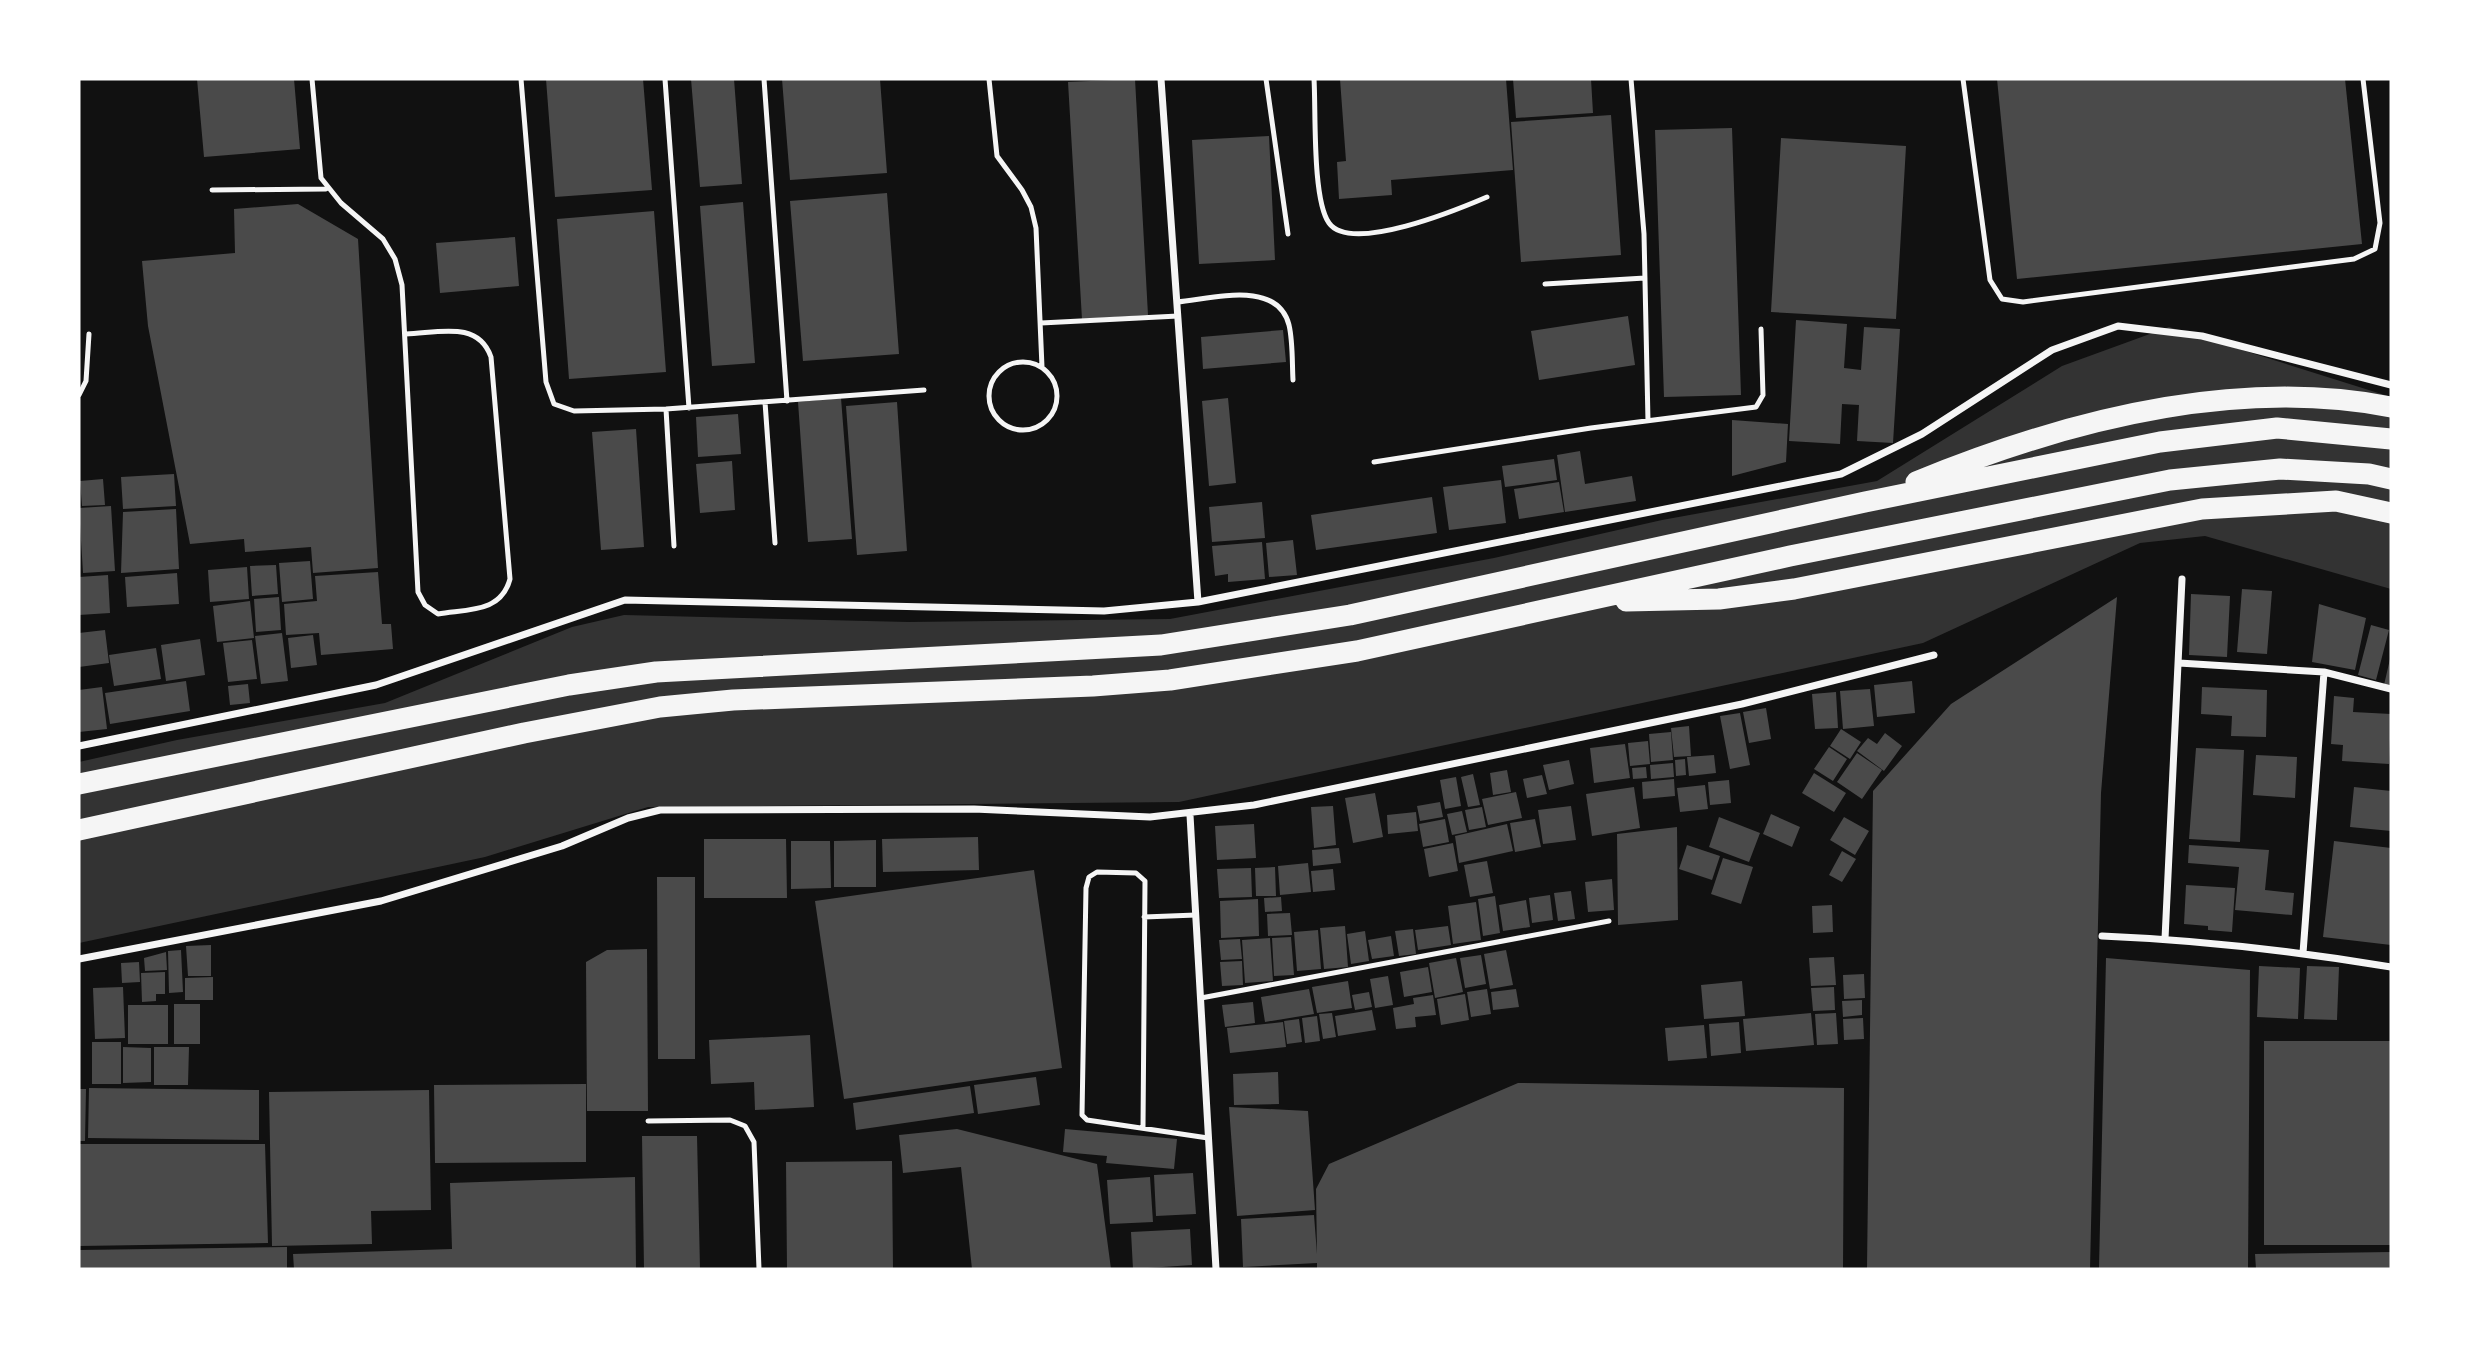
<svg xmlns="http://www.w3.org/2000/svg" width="2470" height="1348" font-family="Poppins,sans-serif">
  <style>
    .water { fill: #333 }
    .building { fill: #4a4a4a }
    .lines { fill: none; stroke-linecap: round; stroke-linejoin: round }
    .service { stroke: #f5f5f5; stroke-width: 5 }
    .minor { stroke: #f5f5f5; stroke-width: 7 }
    .motorway { stroke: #f5f5f5; stroke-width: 21 }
  </style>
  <rect width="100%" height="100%" fill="#111"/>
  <path class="water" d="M2169 327 2391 397V589L2205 536 2140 543 1923 643 1179 802 648 807 485 857 79 943V762L177 740 385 703 572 627 624 615 908 622 1170 619 1494 558 1662 520 1877 481 2062 366Z"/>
  <path class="building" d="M197 79H294L300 149 204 157Z
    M546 79H643L652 190 555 197Z
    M691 79H734L742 184 700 187Z
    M782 79H880L887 173 790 180Z
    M1135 79 1148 315 1082 319 1068 82Z
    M1340 79H1506L1513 170 1391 180 1392 195 1339 199 1337 162 1346 161Z
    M1513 79H1591L1593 113 1516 118Z
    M1997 79H2345L2362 244 2017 279Z
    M1611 115 1621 255 1521 262 1511 122Z
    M1732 128 1741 395 1664 397 1655 130Z
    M1269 136 1275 260 1199 264 1192 140Z
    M1781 138 1906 146 1896 319 1771 312Z
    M887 193 899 354 803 361 790 201Z
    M743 202 755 363 712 366 700 206Z
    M298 204 358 239 378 568 313 573 311 547 245 552 244 539 190 544 148 326 142 261 235 253 234 209Z
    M654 211 666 372 569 379 557 219Z
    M515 237 519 286 440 293 436 243Z
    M1628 316 1635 365 1539 380 1531 331Z
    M1796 320 1847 324 1844 368 1861 370 1864 327 1900 329 1893 443 1857 441 1859 405 1842 404 1840 444 1789 441Z
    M1283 330 1286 362 1203 369 1201 337Z
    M841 398 852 539 808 542 798 402Z
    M1228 398 1236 483 1209 486 1202 401Z
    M897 402 907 551 857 555 846 406Z
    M738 414 741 454 698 457 696 417Z
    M1732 420 1788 424 1786 462 1732 476Z
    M636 429 644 547 601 550 592 432Z
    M1580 451 1585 484 1632 476 1636 501 1565 512 1557 455Z
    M1554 459 1557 480 1505 487 1502 466Z
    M732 461 735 510 700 513 696 464Z
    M174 474 176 506 123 509 121 477Z
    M103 479 105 505 82 506 80 481Z
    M1501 480 1506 523 1449 530 1443 487Z
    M1559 482 1564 512 1519 519 1514 489Z
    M1432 497 1437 533 1316 550 1311 515Z
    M1262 502 1265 538 1212 542 1209 507Z
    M111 506 115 571 83 573 79 508Z
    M176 509 179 569 121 573 123 512Z
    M1293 540 1297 575 1269 577 1266 543Z
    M1262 542 1265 579 1228 582V574L1215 576 1212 546Z
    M310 561 313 599 282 602 279 563Z
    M276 565 278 594 252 596 250 566Z
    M247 567 249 599 210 602 208 570Z
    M378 572 382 624H391L393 649 321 655 319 633 286 635 284 604 317 601 315 576Z
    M177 573 179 604 127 607 125 577Z
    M108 575 110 613 79 615V577Z
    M2242 589 2272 591 2267 654 2237 652Z
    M2191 594 2230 596 2227 657 2189 655Z
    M279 597 281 630 256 632 254 599Z
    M2117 597 2101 793 2090 1269 1867 1268 1873 791 1951 704Z
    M250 601 254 638 217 642 213 606Z
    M2319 604 2366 618 2355 670 2312 662Z
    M2371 625 2389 630 2376 680 2358 675Z
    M105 630 109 663 79 667V633Z
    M282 633 288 681 261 684 255 636Z
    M313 635 317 665 291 668 288 638Z
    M200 639 205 675 166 681 161 645Z
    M252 640 257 679 228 682 223 643Z
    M156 648 161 679 114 686 109 655Z
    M2390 659H2391V687L2384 685Z
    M186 681 190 711 110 724 105 693Z
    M1912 681 1915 713 1877 717 1874 685Z
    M248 684 250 703 230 705 228 686Z
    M102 687 107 729 79 732V690Z
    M2202 687 2267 690 2266 737 2231 736 2232 716 2201 714Z
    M1870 689 1874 726 1843 729 1840 691Z
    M1836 692 1838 728 1815 729 1812 694Z
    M2334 696 2354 698 2353 712 2391 714 2389 764 2342 761 2343 745 2331 744Z
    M1766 708 1771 739 1749 743 1743 712Z
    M1740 713 1750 765 1730 769 1720 716Z
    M1689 726 1691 756 1674 757 1671 728Z
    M1841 729 1861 742 1850 759 1830 746Z
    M1671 732 1673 760 1651 762 1649 734Z
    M1885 733 1902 746 1884 771 1857 751 1868 738 1877 744Z
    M1648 741 1650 764 1630 766 1628 743Z
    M1625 744 1630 778 1594 783 1590 748Z
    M1829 747 1847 759 1833 781 1814 769Z
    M2196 748 2244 750 2240 842 2189 839Z
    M1857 753 1882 770 1862 799 1837 782Z
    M1714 755 1716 773 1689 776 1687 757Z
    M2256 755 2297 757 2295 798 2253 795Z
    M1685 759 1686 775 1676 776 1675 760Z
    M1569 760 1574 784 1549 790 1543 765Z
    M1673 763 1674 777 1651 779 1650 765Z
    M1646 767 1647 778 1633 779 1632 768Z
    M1507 770 1511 792 1493 795 1490 773Z
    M1814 773 1846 793 1834 812 1802 793Z
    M1473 774 1480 805 1468 807 1461 777Z
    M1542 775 1547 794 1527 798 1523 779Z
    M1456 777 1461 806 1445 809 1440 780Z
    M1674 779 1675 796 1643 799 1642 782Z
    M1729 780 1731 803 1710 805 1708 782Z
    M1705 785 1708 809 1680 812 1677 788Z
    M1634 787 1640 828 1592 836 1586 794Z
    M2354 787 2391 791V831L2350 827Z
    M1516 792 1522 818 1488 825 1482 799Z
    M1375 793 1383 837 1353 843 1345 798Z
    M1440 802 1443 817 1420 821 1417 806Z
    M1333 806 1336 845 1314 848 1311 807Z
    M1571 806 1576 840 1543 844 1538 810Z
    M1482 807 1486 827 1469 830 1465 810Z
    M1462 811 1467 832 1452 835 1447 814Z
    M1416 812 1418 831 1388 834 1387 815Z
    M1771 814 1800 827 1792 847 1763 834Z
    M1719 817 1760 833 1749 862 1709 847Z
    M1844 817 1869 831 1855 855 1830 840Z
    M1445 819 1449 842 1423 847 1419 824Z
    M1535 819 1541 847 1515 852 1510 823Z
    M1254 824 1256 858 1217 860 1215 826Z
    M1507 824 1513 851 1459 863 1455 836Z
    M1677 827 1678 920 1618 925 1617 834Z
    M978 837 979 870 883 872 882 839Z
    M704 839H786L787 898H704Z
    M876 840V887H834V841Z
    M791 841H830L831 888 791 889Z
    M2334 841 2391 848V945L2323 937Z
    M1453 843 1458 871 1429 877 1424 849Z
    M1687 845 1720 856 1712 880 1679 869Z
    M2189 845 2269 850 2265 890 2294 893 2292 915 2235 910 2239 867 2188 863Z
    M1339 848 1341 863 1313 866 1312 850Z
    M1842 851 1856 859 1842 882 1829 875Z
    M1723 858 1753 867 1741 904 1711 894Z
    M1487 861 1493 893 1470 897 1464 865Z
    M1308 863 1311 892 1280 895 1278 866Z
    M1275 867 1276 896H1256L1255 868Z
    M1251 868 1252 897 1219 898 1217 869Z
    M1333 869 1335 890 1313 892 1311 871Z
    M1034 870 1062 1068 844 1099 815 901Z
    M657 877H695V1059H658Z
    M1612 879 1614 910 1588 912 1585 882Z
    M2186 885 2235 888 2232 932 2208 930V926L2184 924Z
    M1571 891 1575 919 1558 921 1554 893Z
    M1550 895 1553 920 1532 923 1529 898Z
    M1495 896 1500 933 1483 936 1478 899Z
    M1281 897 1282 911 1265 912 1264 898Z
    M1258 899 1259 936 1221 938 1220 901Z
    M1526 900 1530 927 1503 931 1499 905Z
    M1476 902 1481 940 1453 944 1448 906Z
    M1832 905 1833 932 1813 933 1812 906Z
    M1290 913 1292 935 1268 936 1267 914Z
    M1345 926 1348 967 1324 969 1320 928Z
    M1448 926 1451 945 1418 950 1415 930Z
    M1413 929 1416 954 1399 956 1395 931Z
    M1318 930 1321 969 1297 971 1294 932Z
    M1365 931 1369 961 1351 964 1347 934Z
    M1391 936 1394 956 1372 959 1368 940Z
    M1291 937 1294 975 1274 976 1272 938Z
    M1270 938 1273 981 1245 983 1242 940Z
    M1240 939 1242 959 1221 960 1219 940Z
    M211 945V976H188L186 946Z
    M647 949 648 1111H587L586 962 607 950Z
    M181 950 183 992 169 993 168 951Z
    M1506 950 1513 985 1490 989 1484 954Z
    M166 952 167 970 145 971 144 958Z
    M1481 955 1486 984 1465 988 1460 958Z
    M1834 957 1836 985 1811 986 1809 958Z
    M1456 958 1463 992 1435 998 1429 963Z
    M2106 958 2250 970 2248 1269H2099Z
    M1242 961 1243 985 1222 986 1220 962Z
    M139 962 140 982 122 983 121 963Z
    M2259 966 2300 968 2298 1019 2257 1017Z
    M2307 966 2339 967 2337 1020 2304 1019Z
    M1428 967 1432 992 1404 997 1400 972Z
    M165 972V994H156V1001L142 1002 141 973Z
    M1864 974 1865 998 1844 999 1843 975Z
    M1388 976 1393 1005 1375 1008 1370 979Z
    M213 977V1000H185V978Z
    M1348 981 1352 1008 1317 1013 1312 987Z
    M1742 981 1745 1016 1704 1019 1701 985Z
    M123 987 125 1038 95 1039 93 988Z
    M1834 987 1835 1010 1813 1011 1811 988Z
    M1309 989 1314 1014 1265 1022 1261 997Z
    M1487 989 1491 1014 1471 1017 1467 992Z
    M1516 989 1519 1007 1493 1010 1491 992Z
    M1369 992 1372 1007 1355 1010 1352 995Z
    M1465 994 1469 1020 1441 1025 1437 999Z
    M1433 995 1436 1015 1415 1017 1416 1027 1396 1029 1393 1008 1414 1004 1413 998Z
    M1862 1000V1015L1843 1017 1842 1001Z
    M1253 1002 1255 1023 1225 1027 1222 1005Z
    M174 1004H200V1044H174Z
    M128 1005H168V1044H128Z
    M1372 1010 1376 1030 1338 1036 1335 1016Z
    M1332 1013 1336 1037 1323 1039 1319 1014Z
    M1811 1013 1814 1045 1746 1051 1743 1019Z
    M1836 1013 1838 1044 1817 1045 1815 1014Z
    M1317 1016 1320 1041 1305 1043 1302 1018Z
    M1863 1018 1864 1039 1844 1040 1843 1019Z
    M1299 1019 1302 1042 1287 1044 1284 1021Z
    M1283 1022 1286 1047 1230 1053 1227 1028Z
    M1739 1022 1741 1053 1711 1056 1709 1024Z
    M1704 1025 1707 1058 1668 1061 1665 1028Z
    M810 1035 814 1107 755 1110 754 1082 711 1084 709 1040Z
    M2264 1041H2391V1245H2264Z
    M92 1042H121V1084H92Z
    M123 1047 151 1048V1082L123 1083Z
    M154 1047H189L188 1085H154Z
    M1278 1072 1279 1104 1234 1105 1233 1074Z
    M1036 1077 1040 1105 978 1114 974 1085Z
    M1518 1083 1844 1088 1843 1269H1317V1263L1243 1267 1241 1219 1314 1215 1317 1254 1316 1189 1329 1164Z
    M586 1084V1162L435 1163 434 1085Z
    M970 1086 974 1113 856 1130 853 1103Z
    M89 1088 259 1090V1140L88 1138Z
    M79 1089H86L85 1141H79Z
    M429 1090 431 1210 371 1211 372 1244 272 1246 269 1092Z
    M1229 1107 1308 1111 1315 1210 1237 1216Z
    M957 1129 1097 1164 1111 1269H972L961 1167 903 1173 899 1135Z
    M1065 1129 1177 1139 1174 1169 1106 1163 1107 1156 1063 1152Z
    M642 1136H697L700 1269H644Z
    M79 1144H265L268 1243 79 1246Z
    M892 1161 893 1269H787L786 1162Z
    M1193 1173 1196 1214 1156 1216 1154 1175Z
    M635 1177 636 1269H294L293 1254 452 1249 450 1183Z
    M1150 1177 1153 1222 1110 1224 1107 1180Z
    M1190 1229 1192 1265 1133 1269 1131 1232Z
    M287 1247V1269H79V1250Z
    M2391 1252V1269H2256L2255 1254Z"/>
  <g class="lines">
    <path class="service" d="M312 79 321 178 341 203 383 239 395 259 402 285 418 592 425 605 438 614C468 609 501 613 510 579L491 357C478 320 438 333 406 334
      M521 79 546 382 554 404 574 411 666 409 924 390
      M665 79 689 408
      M764 79 787 401
      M989 79 997 156 1022 190 1031 207 1036 228 1042 367
      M1266 79 1288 234
      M1314 79C1316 110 1312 199 1329 223 1351 254 1459 209 1487 197
      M1631 79 1644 234 1648 421
      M1963 79 1990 280 2002 299 2023 302 2354 259 2375 249 2380 223 2363 79
      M212 190 326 189
      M1545 284 1645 278
      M1177 302C1212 299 1277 279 1289 325 1293 342 1292 363 1293 380
      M1041 323 1178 316
      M989 396a34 34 0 1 1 68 0a34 34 0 1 1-68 0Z
      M79 395 86 381 89 334
      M765 402 775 543
      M666 409 674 546
      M1374 462 1591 428 1756 407 1763 395 1761 329
      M1144 917 1196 915
      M1201 998 1609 921
      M648 1121 730 1120 745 1126 754 1142 759 1269
      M1143 1128 1145 881 1136 873 1097 872 1089 877 1086 888 1082 1115 1087 1120 1208 1138"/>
    <path class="minor" d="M1161 79 1198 602
      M2179 663 2324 672 2391 689
      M79 746 376 685 625 600 1104 611 1198 602 1841 474 1922 434 2052 350 2118 326 2202 336 2391 385
      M1190 815 1216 1269
      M2102 936C2199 940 2295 951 2391 967
      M2165 939 2182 579
      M2303 953 2324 672
      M79 959 381 901 562 846 628 818 660 810 974 809 1150 817 1254 805 1742 704 1934 655"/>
    <path class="motorway" d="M1916 482C2062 422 2233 376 2391 407
      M1626 601 1719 599 1794 589 2202 509 2336 501 2391 513
      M79 784 569 685 656 672 1161 645 1350 615 1865 502 2160 442 2277 428 2391 439
      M79 830 524 733 660 707 733 700 1093 686 1170 680 1357 651 1790 556 2170 480 2280 469 2369 474 2391 479"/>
  </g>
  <rect width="2470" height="1348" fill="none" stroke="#ffffff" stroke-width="161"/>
</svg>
